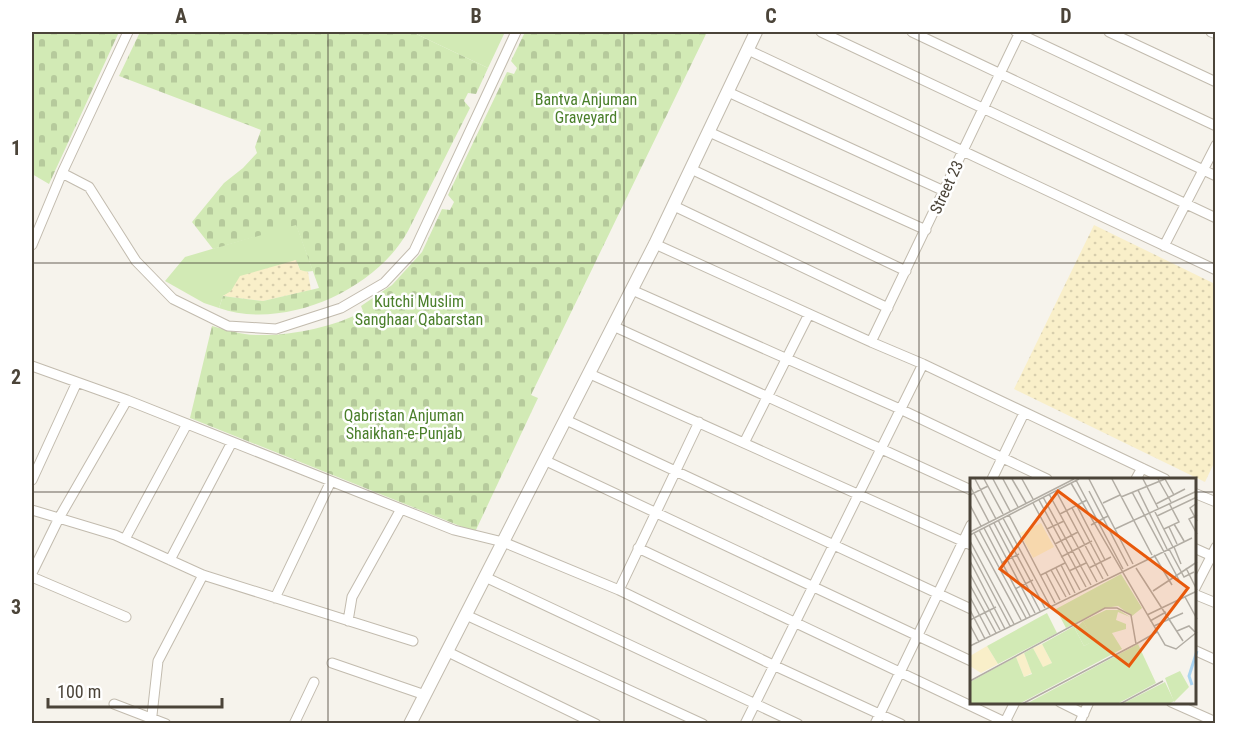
<svg xmlns="http://www.w3.org/2000/svg" width="1247" height="755" font-family="'Roboto Condensed',sans-serif">
  <style>
    .green { fill: #d2eab5 }
    .sand { fill: url(#sand-dots) }
    .cemetery { fill: url(#cemetery-stones) }
    .lines { fill: none; stroke-linecap: round; stroke-linejoin: round }
    .minor-casing { stroke: #c2bbae; stroke-width: 11 }
    .tertiary-casing { stroke: #c2bbae; stroke-width: 14 }
    .minor { stroke: #fff; stroke-width: 9 }
    .tertiary { stroke: #fff; stroke-width: 12 }
    .grid { fill: none; stroke: #4b4439; stroke-width: 1.5; stroke-opacity: 0.55 }
    .labels { text-anchor: middle; stroke-width: 5; stroke-linejoin: round; paint-order: stroke }
    .park-label { font-size: 16px; fill: #4a7f2a; stroke: #fff }
    .street-label { font-size: 16px; fill: #4b4439; stroke: #fff }
    .inset-river { fill: none; stroke: #a9d4f2; stroke-width: 3 }
    .inset-road { fill: none; stroke: #b2ada4; stroke-width: 1.5 }
    .view { fill: #e8590c; fill-opacity: 0.15; stroke: #e8590c; stroke-width: 3 }
    .inset-edge { fill: none; stroke: #4b4439; stroke-width: 3 }
    .neatline { fill: none; stroke: #4b4439; stroke-width: 2 }
    .grid-label { font-size: 20px; text-anchor: middle; font-weight: bold; fill: #4b4439 }
  </style>
  <defs>
    <pattern id="sand-dots" width="8" height="8" patternUnits="userSpaceOnUse" patternTransform="scale(1.5)"><rect width="8" height="8" fill="#f9efc9"/><path d="M2 2h.1M6 6h.1" fill="none" stroke="#d7cead" stroke-width="1.8" stroke-linecap="round"/></pattern>
    <pattern id="cemetery-stones" width="16" height="16" patternUnits="userSpaceOnUse" patternTransform="scale(1.5)"><rect width="16" height="16" fill="#d2eab5"/><path d="M2 7V4a2 2 0 0 1 4 0v3zM10 15v-3a2 2 0 0 1 4 0v3z" fill="#b6ca9c"/></pattern>
  </defs>
  <rect width="100%" height="100%" fill="#f6f3ec"/>
  <path class="green" d="M412 32H505L488 68Z
    M296 224 313 271 304 272 300 270 296 260 223 296 219 308 204 303 165 281 185 257Z"/>
  <path class="sand" d="M1094 225 1215 284V461L1205 482 1014 389Z
    M296 260 300 270 308 272 311 290 263 301 223 296 231 291 240 276Z"/>
  <path class="cemetery" d="M32 32H119L49 184 32 174Z
    M140 32H412L488 68 476 94 468 93 464 101 470 108 408 231C376 290 284 331 219 308L223 296 263 301 319 288 296 225 213 249 192 222 224 183 243 168 257 153 255 147 261 130 119 76Z
    M525 32H707L531 395 538 398 475 532 190 418 212 326C227 330 242 335 258 335 289 336 336 327 363 311L361 306 392 285 422 252 442 209 450 210 454 202 448 195 507 72 514 74 517 68 511 61Z"/>
  <g class="lines">
    <g class="minor-casing">
      <path id="minor" d="M128 32 62 173 89 187 136 261 173 299 228 326 276 329 341 308 384 283 414 251 516 32
        M821 32 1216 218
        M912 32 1216 176
        M1016 32 1216 126
        M1109 32 1216 82
        M1211 32 1216 34
        M748 50 1216 270
        M728 92 944 191
        M709 132 926 230
        M691 169 906 271
        M674 206 888 308
        M655 244 871 342 923 364 1165 479
        M32 245 62 173
        M1164 246 1216 145
        M632 290 900 409 1047 479
        M613 326 971 490
        M871 342 1020 32
        M32 366 127 400 454 530 503 542 619 590 773 665 901 724
        M590 374 971 545
        M566 420 971 609
        M744 443 809 314
        M544 460 971 661
        M992 479 1024 413
        M1136 479 1142 468
        M32 480 77 382
        M1194 493 1216 502
        M32 510 115 535 203 575 413 641
        M125 539 187 424
        M638 548 1009 724
        M1194 548 1214 557
        M170 560 232 442
        M32 573 59 518 127 400
        M32 577 126 617
        M485 577 798 724
        M619 590 699 422
        M1194 590 1216 547
        M1194 594 1216 603
        M275 598 331 481
        M466 615 703 724
        M348 621 352 597 401 509
        M1194 650 1216 660
        M448 652 596 724
        M332 663 425 695
        M1060 702 1084 714
        M1171 702 1216 722
        M114 704 166 724
        M1005 722 1015 702
        M151 724 158 661 203 575
        M294 724 314 682
        M745 724 923 364
        M875 724 971 525
        M1079 724 1089 702"/>
    </g>
    <g class="tertiary-casing">
      <path id="tertiary" d="M410 724 655 244 756 32"/>
    </g>
    <use href="#minor" class="minor"/>
    <use href="#tertiary" class="tertiary"/>
  </g>
  <path class="grid" d="M328 32V724M624 32V724M919 32V724M32 263H1216M32 492H971M1194 492H1216"/>
  <g class="labels">
    <g class="park-label">
      <text x="586" y="105">Bantva Anjuman<tspan x="586" dy="18">Graveyard</tspan></text>
      <text x="419" y="307">Kutchi Muslim<tspan x="419" dy="18">Sanghaar Qabarstan</tspan></text>
      <text x="404" y="421">Qabristan Anjuman<tspan x="404" dy="18">Shaikhan-e-Punjab</tspan></text>
    </g>
    <g class="street-label">
      <text transform="translate(946 187) rotate(-65)" y="6">Street 23</text>
    </g>
  </g>
  <g transform="translate(970 478)">
    <rect width="226" height="226" fill="#f6f3ec"/>
    <path d="M113 143 124 163 114 168 105 151ZM210 193 219 209 204 224 195 200Z" fill="#d2eab5"/>
    <path d="M71 45 84 69 63 80 50 55ZM72 166 82 185 73 190 63 170ZM17 168 28 186 11 195 0 188V178ZM54 175 62 195 54 199 46 179Z" fill="#f9efc9"/>
    <path d="M151 96 172 130 162 138 148 128 135 130 96 150 86 131ZM136 132H149L160 139 148 134 146 142 156 146V151L142 155 152 171 49 226H0V204L46 179 54 199 62 196 54 175 63 170 73 189 82 185 72 166 108 146 105 151 114 168 123 163 113 143ZM77 135 87 155 28 186 17 168ZM168 166 186 205 147 226H56ZM195 204 204 223 199 226H152Z" fill="#d2eab5"/>
    <path class="inset-river" d="M222 207 219 198 227 173"/>
    <path class="inset-road" d="M5 1 26 41M14 1 33 36M23 1 40 33M33 1 48 29M42 1 56 25M52 1 63 21M119 1 163 86M142 1 182 77M173 1 188 30M188 1 201 24M195 1 204 17M106 2 153 91M101 5 195 167 206 171 227 154M0 8 19 44M168 12 197 71M86 13 133 101M119 13 158 88M162 14 209 102M79 16 127 104M0 17 18 8M73 19 121 107M151 19 195 1M69 22 116 109M63 25 110 112M133 25 150 17M227 25 220 30 227 43M186 26 215 11M0 27 11 48M107 28 135 82M102 30 138 98M184 32 203 69M90 36 117 22M39 37 85 125M227 37 219 41 227 56M187 38 227 19M33 40 80 128M28 42 75 130M24 45 70 133M204 46 214 63M19 47 65 135M121 47 138 38M199 49 207 66M14 50 60 138M77 51 94 43M145 51 227 13M194 51 209 44 199 25M9 52 56 140M0 54 104 1M4 55 51 142M0 57 109 1M0 63 44 146M85 66 108 54M204 69 211 86M199 71 214 99 224 94M0 72 40 148M184 77 202 107M91 79 122 63M0 83 35 151M31 85 49 76M91 87 105 115M86 90 100 117M119 90 141 79M166 90 213 163M216 90 227 112M81 92 96 119M99 93 116 85M76 95 90 122M0 96 30 152M71 97 95 85M0 107 26 155M45 111 63 102M183 113 227 84M0 119 20 157M215 119 227 141M0 132 15 161M177 137 227 113M0 142 26 129M180 143 196 134M0 147 9 164M184 148 213 135M207 153 219 148 225 154M166 166 187 154M0 168 222 60M0 203 135 130H147L161 137 166 166 52 226M150 226 193 203"/>
    <path class="view" d="M88 13 218 110 159 188 30 91Z"/>
    <rect width="226" height="226" class="inset-edge"/>
  </g>
  <rect width="1247" height="755" fill="none" stroke="#ffffff" stroke-width="66"/>
  <path d="M48 698v9h174v-9" fill="none" stroke="#4b4439" stroke-width="3"/>
  <text x="57" y="698" font-size="18" fill="#4b4439" stroke="#ffffff" stroke-width="4.5" paint-order="stroke">100 m</text>
  <rect x="33" y="33" width="1181" height="689" class="neatline"/>
  <g class="grid-label">
    <text x="181" y="23">A</text>
    <text x="476" y="23">B</text>
    <text x="771" y="23">C</text>
    <text x="1066" y="23">D</text>
    <text x="16" y="155">1</text>
    <text x="16" y="384">2</text>
    <text x="16" y="614">3</text>
  </g>
</svg>
